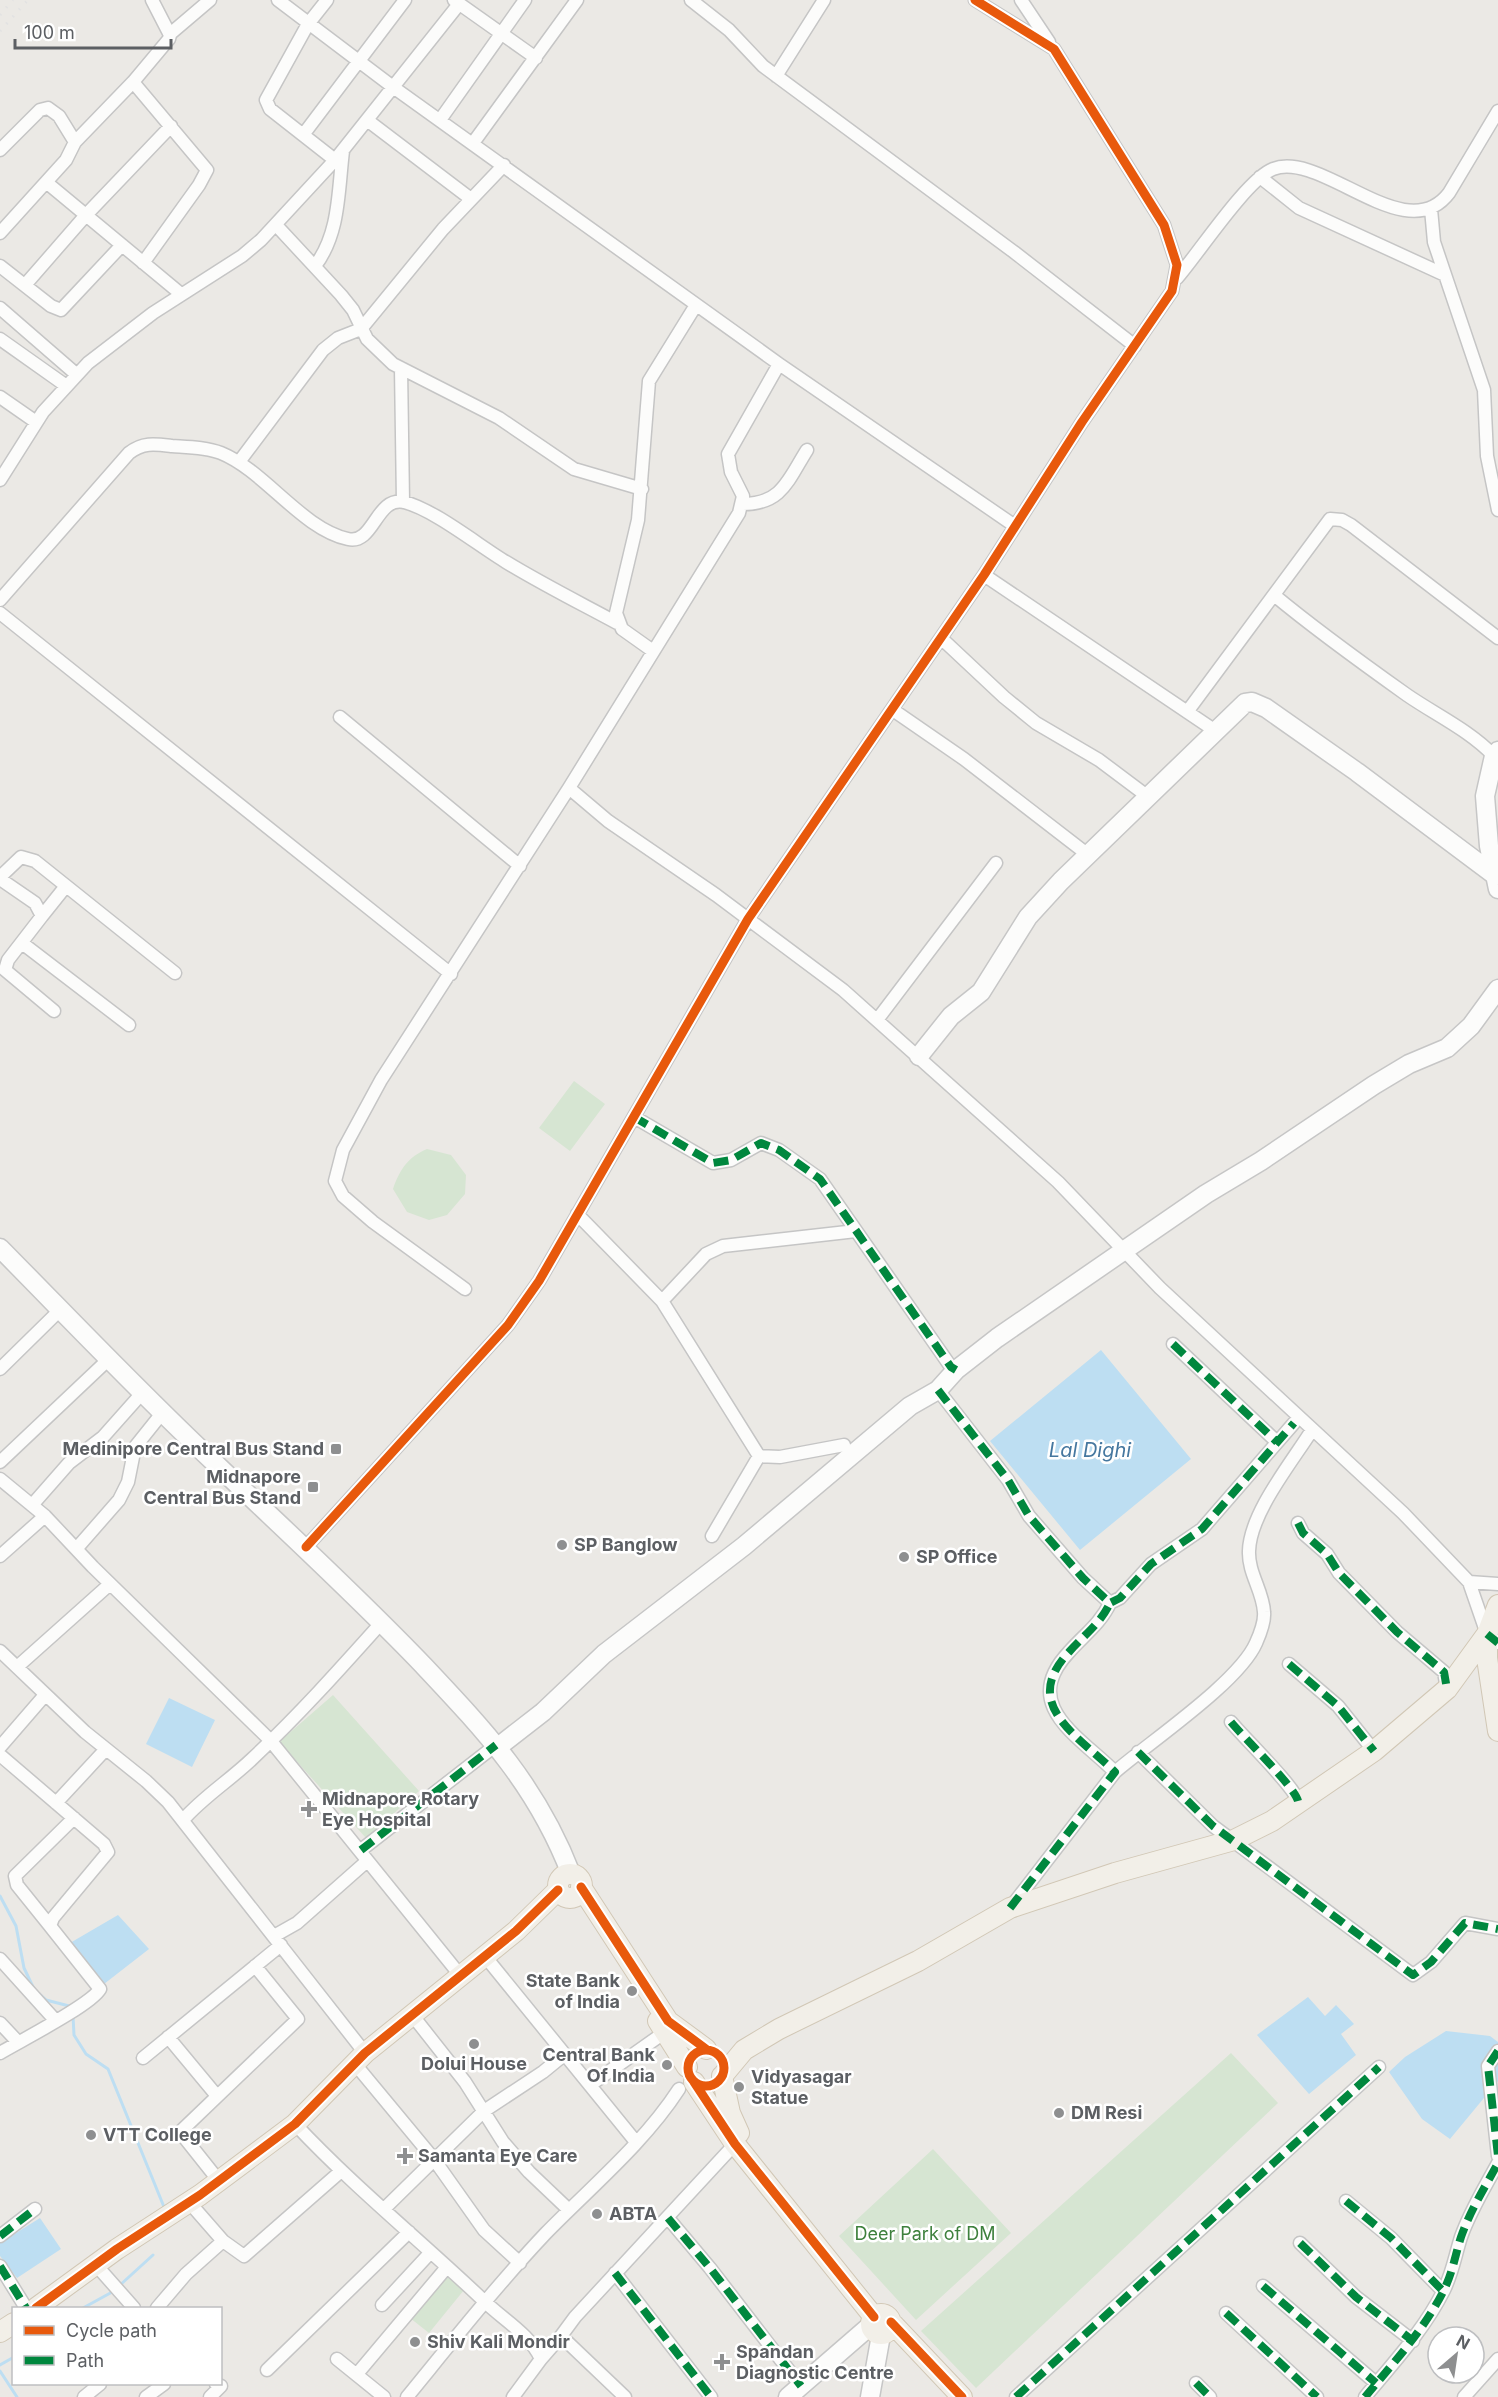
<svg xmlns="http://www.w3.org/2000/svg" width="1498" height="2397" font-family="Inter,sans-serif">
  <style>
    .green { fill: #d6e5d2 }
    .water { fill: #bddef2 }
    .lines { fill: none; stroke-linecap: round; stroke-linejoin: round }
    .stream { stroke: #bddef2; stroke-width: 3 }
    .street-casing { stroke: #c5c5c5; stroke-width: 15 }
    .secondary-casing { stroke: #c6c6c6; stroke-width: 21 }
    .primary-casing { stroke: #d1c7b5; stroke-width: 22 }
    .street { stroke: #fcfcfb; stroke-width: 12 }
    .secondary { stroke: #fcfcfb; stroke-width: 18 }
    .primary { stroke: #f2efe8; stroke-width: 20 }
    .rail { stroke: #e2e2e2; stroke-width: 3; stroke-dasharray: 1.5 8; stroke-linecap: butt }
    .quiet { stroke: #00873e; stroke-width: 8; stroke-dasharray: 15 8; stroke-linecap: butt }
    .cycleway-casing { stroke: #fff; stroke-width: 13 }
    .cycleway { stroke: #e8590c; stroke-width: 9 }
    .poi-dot { fill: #8e8f90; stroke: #fff; stroke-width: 2 }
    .labels { text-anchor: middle; stroke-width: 5; stroke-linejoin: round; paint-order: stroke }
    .poi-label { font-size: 18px; font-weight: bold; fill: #5c5f63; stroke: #fff; text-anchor: start }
    .park-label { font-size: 18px; fill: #3e813d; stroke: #fff }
    .water-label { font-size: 20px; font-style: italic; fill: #45779f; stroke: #fff }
  </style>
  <rect width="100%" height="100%" fill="#ebe9e5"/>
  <path class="green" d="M574 1081 605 1104 570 1151 539 1128Z
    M427 1149 451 1155 466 1175 465 1194 447 1215 429 1220 407 1212 393 1189C400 1169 408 1157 427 1149Z
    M333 1695 419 1791 366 1838 279 1742Z
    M1231 2053 1278 2103 976 2388 921 2331Z
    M933 2149 1011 2233 916 2320 839 2236Z
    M442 2272 464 2290 429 2333 405 2314Z"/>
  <path class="water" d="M1101 1350 1191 1459 1080 1550 990 1441Z
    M169 1698 215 1720 192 1767 146 1744Z
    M118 1915 149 1949 104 1984 70 1943Z
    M1308 1997 1325 2016 1336 2005 1354 2024 1341 2034 1356 2055 1309 2094 1257 2035Z
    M1446 2031 1490 2036 1498 2042V2081L1450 2139 1422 2119 1389 2072 1405 2057Z
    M40 2218 61 2249 17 2278 0 2256V2243Z"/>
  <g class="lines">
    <path class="stream" d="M0 1896 16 1926 24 1968 34 1989
      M38 1993 46 2000 73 2007
      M73 2016 74 2035 86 2054 108 2069 164 2207
      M119 2286 153 2255
      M83 2308 114 2291
      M0 2365 14 2357
      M0 2371 17 2397"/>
    <g class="street-casing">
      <path id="street" d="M278 0 393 87 779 364 1015 526
        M327 0 308 24 266 100 270 109 335 160
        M454 0 536 58
        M691 0 729 30 763 66 1014 252 1135 346
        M1021 0 1049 42
        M170 34 210 0
        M776 76 824 0
        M133 82 207 170 199 185 143 263
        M367 120 471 199
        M440 120 525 0
        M303 135 405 0
        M473 143 577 0
        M0 150 40 110 48 108 59 116 75 142
        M1260 177 1299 208 1445 275
        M46 182 181 294
        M1431 209 1434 242 1484 390 1487 456 1498 510
        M276 225 341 295 353 310 367 339 393 364 499 418 574 469 642 489
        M0 233 66 160 75 142 133 82 169 39 170 35 152 0
        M0 266 51 306 61 310 122 245
        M315 266C340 233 338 191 343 151
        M1177 278C1198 254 1247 179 1273 169 1322 150 1406 250 1449 193L1498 111
        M25 285 86 215 171 126
        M0 308 76 374
        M0 339 65 385
        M401 368 403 502
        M0 397 36 422
        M239 462 323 350 338 338 361 329 443 229 504 165
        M0 480 43 412 88 363 153 313 242 256 261 240 335 160 459 4
        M743 504C782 504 788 480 807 450
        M984 575 1217 732
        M1274 595C1316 630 1362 663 1407 695 1436 715 1469 730 1494 756
        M0 600 129 453C143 442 155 444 172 446 187 447 206 447 221 453 265 471 302 529 348 539 374 545 376 496 404 502 433 509 478 545 506 562 542 584 580 603 617 623
        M0 613 451 974
        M941 638 1004 697 1036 723 1099 760 1147 796
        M653 651 622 629 616 613 638 520 649 381 696 305
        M893 710 964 759 1087 854
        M1187 712 1330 519 1342 520 1351 525 1498 638
        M340 717 520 866
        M569 788 608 821 716 895 843 990 1058 1182 1160 1288 1403 1513 1469 1582 1487 1634 1498 1643
        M0 877 21 857 35 861 175 973
        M0 879 35 903 42 916 8 960 5 970 54 1011
        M42 916 66 886
        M22 943 129 1025
        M877 1020 996 863
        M634 1117 713 1163 731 1160 761 1143 779 1150 820 1179 951 1367 956 1370
        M577 1214 662 1301 706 1254 723 1246 856 1231
        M465 1289 373 1222 343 1196 335 1181 343 1150 381 1080 569 788 739 513 743 496 731 472 728 454 779 364
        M662 1301 759 1456 780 1457 844 1445
        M1173 1344 1277 1442
        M0 1369 61 1309
        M938 1390 1008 1480 1029 1516 1083 1578 1110 1603 1120 1598 1151 1564 1202 1529 1294 1423
        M0 1462 110 1358
        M0 1479 45 1516 93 1567 270 1740 460 1975
        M33 1504 69 1463 103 1437 143 1392
        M1298 1523 1303 1533 1327 1554 1339 1573 1397 1632 1444 1672 1447 1689
        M712 1536 759 1456
        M306 1547 508 1325 539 1281 748 919 984 575 1082 422 1172 291 1177 265 1164 225 1054 49 975 0
        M77 1548 119 1500 128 1482 135 1447 163 1412
        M0 1556 45 1516
        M1469 1582 1498 1584
        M0 1651 85 1732 146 1781 168 1802 365 2053
        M1289 1664 1338 1706 1374 1751
        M17 1667 110 1584
        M1231 1722C1245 1739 1294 1786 1298 1801
        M0 1747 45 1695
        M1138 1752 1213 1826 1413 1975 1431 1962 1465 1923 1498 1929
        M0 1755 104 1844 108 1852 53 1918 50 1926 100 1989C91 2005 20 2041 0 2053
        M1115 1772C1151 1741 1239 1682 1256 1643 1260 1634 1265 1622 1264 1612 1263 1591 1248 1573 1249 1551 1250 1513 1292 1462 1312 1430
        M56 1803 106 1749
        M183 1820C203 1797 229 1781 252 1759 298 1716 340 1669 382 1622
        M361 1850 496 1745
        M1011 1907 1115 1772C1079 1736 1019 1705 1069 1652 1083 1636 1101 1623 1110 1603
        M50 1926 17 1885 15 1876 74 1818
        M274 1936 297 1923 366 1862
        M484 1955 636 2142
        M0 1959 55 2020
        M413 2016 465 2082 503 2142 529 2172 569 2210
        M0 2023 18 2042
        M168 2037 217 2096
        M1498 2051 1488 2066 1498 2156
        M143 2058 281 1945
        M355 2064 433 2158 484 2230 520 2263
        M590 2085 665 2032
        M295 2124C354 2187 421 2241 483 2300 502 2319 530 2334 541 2359L561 2336 625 2397
        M219 2181 180 2132 298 2019 255 1966
        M1346 2201 1391 2238 1443 2291
        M189 2202 223 2241 244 2256 340 2172
        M385 2208 484 2111 543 2072 565 2054
        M668 2218 710 2268 801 2386
        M0 2236 35 2209
        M1300 2243 1356 2297 1413 2341
        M96 2265 134 2308
        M0 2266 26 2308
        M615 2273 711 2397
        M1263 2286 1376 2383
        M382 2305 430 2253
        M157 2308 186 2274 223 2241
        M1226 2313 1317 2397
        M561 2336 575 2317 735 2144
        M337 2359 384 2397
        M267 2370 409 2232
        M357 2374 447 2267
        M1196 2383 1210 2397
        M84 2397 100 2384
        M146 2397 164 2384
        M210 2397 221 2386 216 2384
        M407 2397C452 2342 497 2285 546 2233 591 2187 644 2143 679 2089
        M513 2397 541 2359
        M1016 2397 1379 2067
        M1365 2397C1394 2362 1424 2330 1444 2290 1453 2271 1455 2256 1461 2237 1470 2211 1485 2187 1498 2163
        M1464 2397 1498 2359"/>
    </g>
    <g class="secondary-casing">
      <path id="secondary" d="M1498 751 1494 756 1485 796 1489 846 1498 889
        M919 1056 951 1016 981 992 1028 917 1061 881 1245 703 1252 702 1266 708 1357 772 1496 876
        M0 1248C72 1321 143 1396 218 1466 287 1532 357 1596 423 1665 487 1733 537 1786 571 1874
        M498 1747 543 1712 604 1654 744 1546 910 1406 938 1390 956 1370 997 1338 1206 1194 1261 1161 1374 1085 1409 1064 1447 1048 1471 1026 1498 989
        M788 2397 871 2325
        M870 2397 881 2335"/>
    </g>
    <g class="primary-casing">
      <path id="primary" d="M1487 1634V1658L1498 1731
        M558 1886a12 12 0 1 1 24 0a12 12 0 1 1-24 0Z
        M581 1887 668 2021 706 2049
        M658 2021 687 2067
        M724 2074 744 2050 779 2029 918 1961 1010 1908 1115 1873 1234 1840 1272 1821 1374 1751 1447 1689 1487 1634 1498 1605
        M722 2076 730 2113 739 2133
        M694 2082 735 2144 874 2317
        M36 2308 117 2249 200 2195 295 2124 365 2053 516 1931 558 1890
        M871 2324a10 10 0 1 1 20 0a10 10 0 1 1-20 0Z
        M891 2322 962 2397
        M0 2332 14 2323"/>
    </g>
    <use href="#street" class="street"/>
    <use href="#secondary" class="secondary"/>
    <use href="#primary" class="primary"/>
    <path class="rail" d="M0 15 13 0
      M0 31 28 0"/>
    <path class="quiet" d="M634 1117 713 1163 731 1160 761 1143 779 1150 820 1179 951 1367 956 1370
      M1173 1344 1277 1442
      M938 1390 1008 1480 1029 1516 1083 1578 1110 1603 1120 1598 1151 1564 1202 1529 1294 1423
      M1298 1523 1303 1533 1327 1554 1339 1573 1397 1632 1444 1672 1447 1689
      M1487 1634 1498 1643
      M1289 1664 1338 1706 1374 1751
      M1231 1722C1245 1739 1294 1786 1298 1801
      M1138 1752 1213 1826 1413 1975 1431 1962 1465 1923 1498 1929
      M361 1850 496 1745
      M1010 1908 1115 1772C1079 1736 1019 1705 1069 1652 1083 1636 1101 1623 1110 1603
      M1498 2051 1488 2066 1498 2156
      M1346 2201 1391 2238 1443 2291
      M668 2218 710 2268 801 2386
      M0 2236 35 2209
      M1300 2243 1356 2297 1413 2341
      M0 2266 26 2308
      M615 2273 711 2397
      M1263 2286 1376 2383
      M1226 2313 1317 2397
      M1196 2383 1210 2397
      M1016 2397 1379 2067
      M1365 2397C1394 2362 1424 2330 1444 2290 1453 2271 1455 2256 1461 2237 1470 2211 1485 2187 1498 2163"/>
    <g class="cycleway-casing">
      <path id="cycleway" d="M306 1547 508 1325 539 1281 748 919 984 575 1082 422 1172 291 1177 265 1164 225 1054 49 975 0
        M581 1887 668 2021 706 2049
        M688 2068a18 18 0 1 1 36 0a18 18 0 1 1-36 0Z
        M694 2082 735 2144 874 2317
        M36 2308 117 2249 200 2195 295 2124 365 2053 516 1931 558 1890
        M891 2322 962 2397"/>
    </g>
    <use href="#cycleway" class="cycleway"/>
  </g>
  <g class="poi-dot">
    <rect x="330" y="1443" width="12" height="12" rx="3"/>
    <rect x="307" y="1481" width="12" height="12" rx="3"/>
    <circle cx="562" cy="1545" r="6"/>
    <circle cx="904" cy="1557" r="6"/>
    <path d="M306 1800h6v6h6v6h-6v6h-6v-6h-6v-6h6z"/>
    <circle cx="632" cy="1991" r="6"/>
    <circle cx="474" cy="2044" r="6"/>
    <circle cx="667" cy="2065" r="6"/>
    <circle cx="739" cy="2087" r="6"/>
    <circle cx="1059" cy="2113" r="6"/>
    <circle cx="91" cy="2135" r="6"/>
    <path d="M402 2147h6v6h6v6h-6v6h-6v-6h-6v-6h6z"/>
    <circle cx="597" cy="2214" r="6"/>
    <circle cx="415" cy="2342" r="6"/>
    <path d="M719 2353h6v6h6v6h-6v6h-6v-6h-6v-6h6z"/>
  </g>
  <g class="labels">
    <g class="poi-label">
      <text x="324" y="1455" text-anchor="end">Medinipore Central Bus Stand</text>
      <text x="301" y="1483" text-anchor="end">Midnapore<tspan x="301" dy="21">Central Bus Stand</tspan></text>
      <text x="574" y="1551">SP Banglow</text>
      <text x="916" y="1563">SP Office</text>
      <text x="322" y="1805">Midnapore Rotary<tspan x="322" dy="21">Eye Hospital</tspan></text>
      <text x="620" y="1987" text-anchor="end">State Bank<tspan x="620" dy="21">of India</tspan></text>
      <text x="655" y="2061" text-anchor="end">Central Bank<tspan x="655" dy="21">Of India</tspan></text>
      <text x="474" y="2070" text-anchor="middle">Dolui House</text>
      <text x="751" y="2083">Vidyasagar<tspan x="751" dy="21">Statue</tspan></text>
      <text x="1071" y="2119">DM Resi</text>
      <text x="103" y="2141">VTT College</text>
      <text x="418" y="2162">Samanta Eye Care</text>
      <text x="609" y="2220">ABTA</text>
      <text x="427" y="2348">Shiv Kali Mondir</text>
      <text x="736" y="2358">Spandan<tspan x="736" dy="21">Diagnostic Centre</tspan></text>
    </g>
    <g class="park-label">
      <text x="925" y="2240">Deer Park of DM</text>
    </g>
    <g class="water-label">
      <text x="1090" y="1457">Lal Dighi</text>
    </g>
  </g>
  <rect x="12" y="2307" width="210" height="78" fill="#ffffff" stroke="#bebfc1" stroke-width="1.5"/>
  <rect x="24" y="2326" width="30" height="9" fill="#e8590c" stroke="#bebfc1" stroke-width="1.5"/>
  <text x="66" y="2337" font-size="18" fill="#5c5f63">Cycle path</text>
  <rect x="24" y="2356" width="30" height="9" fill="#00873e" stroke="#bebfc1" stroke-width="1.5"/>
  <text x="66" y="2367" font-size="18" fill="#5c5f63">Path</text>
  <g transform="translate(1456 2355) rotate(29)"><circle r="28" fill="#ffffff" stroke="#bebfc1" stroke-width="1.5"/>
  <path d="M0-4.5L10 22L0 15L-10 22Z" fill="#8e8f90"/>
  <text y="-9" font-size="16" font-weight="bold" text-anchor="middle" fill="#5c5f63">N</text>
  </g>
  <path d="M15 39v9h156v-9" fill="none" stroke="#5c5f63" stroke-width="3"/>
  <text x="24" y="39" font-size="18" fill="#5c5f63" stroke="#ffffff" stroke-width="4.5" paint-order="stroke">100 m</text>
</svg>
